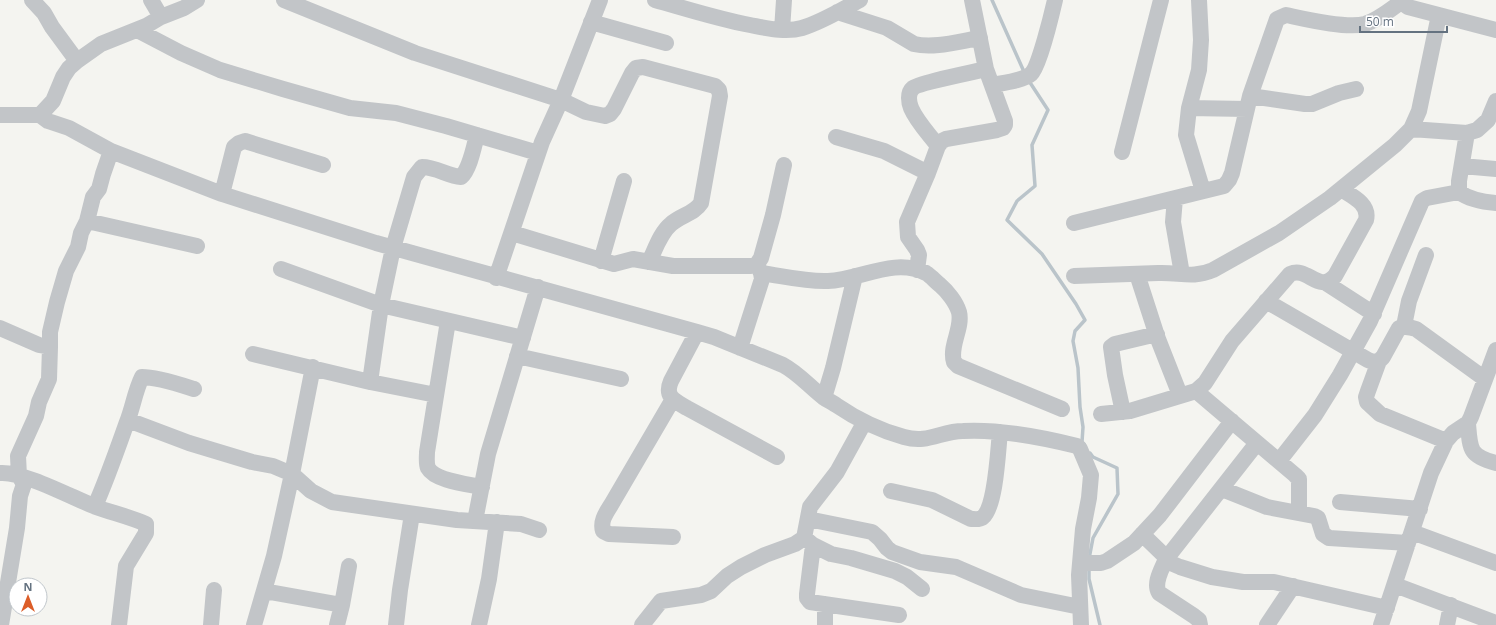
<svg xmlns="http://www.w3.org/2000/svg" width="1496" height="625" font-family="'Open Sans',sans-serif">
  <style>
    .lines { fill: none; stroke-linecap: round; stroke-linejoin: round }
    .stream { stroke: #bac4ca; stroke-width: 3.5 }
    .minor { stroke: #c2c5c8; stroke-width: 16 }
  </style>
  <rect width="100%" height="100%" fill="#f4f4f0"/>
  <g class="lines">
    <path class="stream" d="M992 0 1025 74
      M1029 81 1048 110 1032 145 1035 186 1017 201 1007 220 1042 254 1076 304 1085 320 1075 331 1073 341 1078 368 1080 407 1083 427 1082 442 1084 444
      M1089 559 1093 538 1118 494 1117 468 1093 457 1090 453
      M1089 567V579L1100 625"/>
    <path class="minor" d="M32 0 44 13 52 27 77 61
      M151 0 161 17
      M284 0 415 53 561 100 586 112 605 116 610 114 614 109 632 73 636 68 643 67 715 86 719 90 720 96 701 203C694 214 681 215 671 224 660 233 655 250 649 262
      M655 0C687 9 718 19 750 25 766 28 786 33 802 28 822 22 841 10 860 0
      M1199 0 1201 40 1199 70 1189 108 1186 135 1203 191
      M1401 0V2L1408 7 1496 30
      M837 12 887 28 914 44C934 49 960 41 980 38
      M591 22 666 43
      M137 30 181 53 220 70 283 89 350 108 396 113 446 126 538 153
      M782 30 784 0
      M992 85C1002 83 1023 81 1031 74 1039 67 1052 13 1055 0
      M1250 96 1305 104H1312L1339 93 1356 89
      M1189 108 1247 109
      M0 115H40L48 121 69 128 111 151 222 194 376 243 697 332 714 337 783 365C798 373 809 386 823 397 827 400 832 402 836 405 858 420 878 430 904 437 928 444 941 431 963 431 1000 429 1041 437 1077 446L1080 449 1091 475 1089 498 1083 529 1079 575 1081 625
      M40 115 53 101 63 77 69 68 77 61 101 44 146 26 161 17 184 8 197 0
      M1411 129 1467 133 1477 130 1488 120 1496 101
      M1467 133 1459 181V192C1470 200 1483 202 1496 203
      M836 137 884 151 928 173
      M938 146C929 134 917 122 911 108 909 103 907 93 913 88 918 83 974 72 986 69
      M1122 152 1161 0
      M1462 166 1496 169
      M222 194 234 147 239 143 245 141 323 165
      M1175 198 1173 222 1182 274
      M87 221 197 246
      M1074 223 1224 186 1229 180 1232 173 1250 96 1277 19 1286 15C1305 19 1346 29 1365 24 1378 20 1390 10 1401 2
      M512 233 614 264 633 259 673 266H750L757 264 761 258 773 215 784 165
      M601 261 624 181
      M281 269 381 305 523 338
      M917 270 919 255 917 250 908 237 907 222 928 173 938 146 942 141 946 139 997 130 1003 128 1005 125V121L986 69 972 0
      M761 273C783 276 806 282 828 281 860 280 894 257 926 273 931 276 935 281 940 285 947 291 956 302 959 312 963 328 949 346 954 362L958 366 1062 409
      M1137 274 1158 339 1180 395
      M1074 276C1102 275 1130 274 1158 273 1180 272 1192 279 1213 270L1279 233 1330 198 1395 145 1411 129 1419 111 1439 15
      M496 278 542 142 561 100 600 0
      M1326 283 1374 314
      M1266 301 1368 360 1373 362 1379 361 1383 357 1399 328C1405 326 1410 327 1416 329L1485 379
      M448 321 427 452C427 457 426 463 428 468 435 481 468 484 482 487
      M1404 326 1409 301 1426 255
      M0 328 39 345 50 347 49 379 39 402 36 416 18 456 19 476 24 484 20 496 17 528 1 625
      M697 332 671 381C664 397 675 401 687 408L777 457
      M50 347V332L57 302 66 271 78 247 81 233 87 221 93 197 99 189 103 174 111 151
      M740 348 762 279 761 273 757 264
      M253 354 370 382 436 395
      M517 356 621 379
      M1379 361 1368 391 1366 397 1367 402 1380 414 1446 441
      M370 382 381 305 393 248 414 177 422 167C436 167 448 176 461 177 470 169 474 146 477 135
      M1196 391 1295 475 1299 479V513
      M824 398 833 368 855 276
      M673 399 611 505C606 513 600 521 603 531L609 534 673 537
      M1123 412 1115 375 1111 347 1115 344 1157 334
      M1101 414 1130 411 1196 391 1205 383 1232 341 1290 274C1308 266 1318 294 1335 276L1366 220C1370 204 1352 196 1341 189
      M128 420 189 443 252 462 273 466 292 474 311 491 332 502 457 520 521 524 539 530
      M1468 423C1470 449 1469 456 1496 463
      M1279 461 1315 415 1340 375 1370 321 1422 201 1427 198 1459 192
      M0 473C23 471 73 498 96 507 113 513 130 517 146 524V533L126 566 119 625
      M1222 489 1267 507 1314 516 1318 518 1323 534 1329 538 1408 543
      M891 491 932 500 971 519C975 519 980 520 983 517 996 506 998 449 1000 432
      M1340 502 1420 509
      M95 506C107 479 117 450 127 422 133 407 135 391 142 377 157 377 178 384 194 389
      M808 519 872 532 880 539 887 548 892 552 920 562 956 567 1021 595 1080 607
      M475 521 488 454 538 287
      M1412 532 1496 563
      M1142 534 1173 564 1180 567 1212 577 1243 582H1274L1387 608
      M806 539 813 545 831 554 851 558 895 571 907 577 922 589
      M813 545 807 594V598L810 602 899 615
      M1080 563H1101L1107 561 1134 543 1160 515 1232 421
      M1395 585 1496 623
      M264 591 342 605
      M211 625 214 590
      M254 625 274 556 292 474 313 367
      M337 625 342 605 349 566
      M396 625 400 590 412 514
      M479 625 489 579 497 522
      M642 625 661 601 701 595 711 591 727 576 741 567 765 555 795 544 804 538 810 507 837 472 864 423
      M825 625V604
      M1200 625 1199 620 1194 616 1159 593C1153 583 1162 569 1166 559L1257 443
      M1267 625 1293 586
      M1381 625 1431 473 1446 441 1453 433 1468 423 1471 417 1496 350
      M1447 625 1451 605"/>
  </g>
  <g transform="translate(28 597)"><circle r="19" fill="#ffffff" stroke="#c1c7cc"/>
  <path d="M0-3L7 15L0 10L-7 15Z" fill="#dc5d28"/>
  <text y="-6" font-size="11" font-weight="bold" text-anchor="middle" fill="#647280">N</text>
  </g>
  <path d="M1360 26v6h87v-6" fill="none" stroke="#647280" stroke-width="2"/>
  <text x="1366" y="26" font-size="12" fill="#647280" stroke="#ffffff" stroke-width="3" paint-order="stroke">50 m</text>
</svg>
